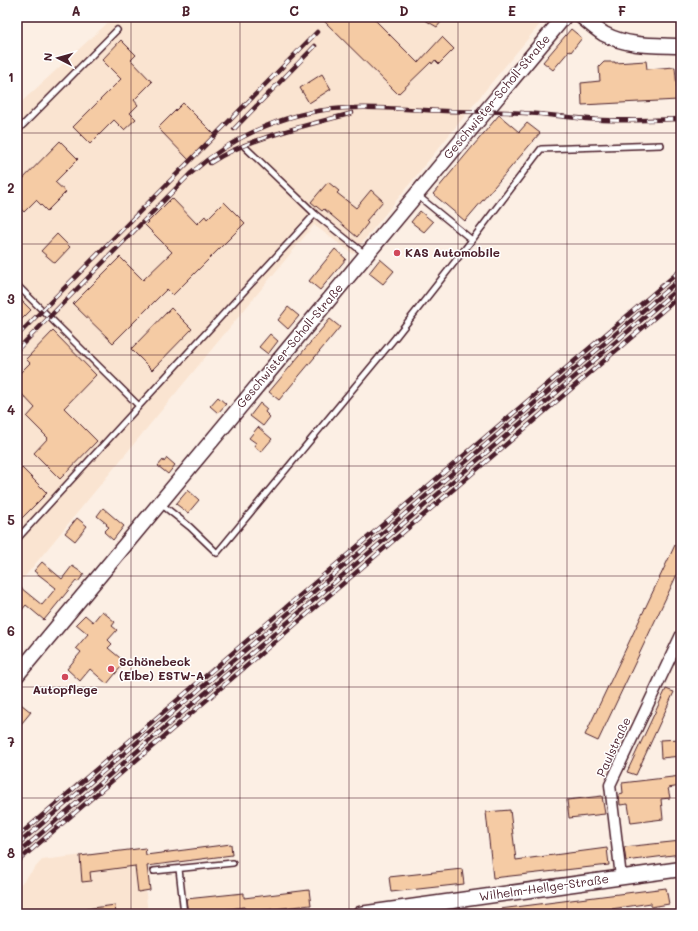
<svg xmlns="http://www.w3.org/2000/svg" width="698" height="931" font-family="Mali,sans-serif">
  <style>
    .built { fill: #fae4d1 }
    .building { fill: #f5cba4; stroke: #4a1f2b }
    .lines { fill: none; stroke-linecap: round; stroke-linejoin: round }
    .lane-casing { stroke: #4a1f2b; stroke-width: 8 }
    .street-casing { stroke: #4a1f2b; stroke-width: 13 }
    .secondary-casing { stroke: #4a1f2b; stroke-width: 17 }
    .lane { stroke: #fff; stroke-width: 5 }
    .street { stroke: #fff; stroke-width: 10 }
    .secondary { stroke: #fff; stroke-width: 14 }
    .rail-casing { stroke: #4a1f2b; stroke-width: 4.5 }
    .rail { stroke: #fff; stroke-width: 3; stroke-dasharray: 9; stroke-linecap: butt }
    .grid { fill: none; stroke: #4a1f2b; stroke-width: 1; stroke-opacity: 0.55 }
    .poi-dot { fill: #d1495b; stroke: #fff; stroke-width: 1.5 }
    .labels { text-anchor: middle; stroke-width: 3; stroke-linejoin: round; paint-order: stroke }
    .street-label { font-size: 12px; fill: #4a1f2b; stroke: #fff }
    .poi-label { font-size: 12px; font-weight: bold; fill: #4a1f2b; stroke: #fff; text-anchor: start }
    .neatline { fill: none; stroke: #4a1f2b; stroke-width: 1.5 }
    .grid-label { font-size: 13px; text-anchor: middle; font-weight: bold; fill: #4a1f2b }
  </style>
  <rect width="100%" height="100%" fill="#fcefe4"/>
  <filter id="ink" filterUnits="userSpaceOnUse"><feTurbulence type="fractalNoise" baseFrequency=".025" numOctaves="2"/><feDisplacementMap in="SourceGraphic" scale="8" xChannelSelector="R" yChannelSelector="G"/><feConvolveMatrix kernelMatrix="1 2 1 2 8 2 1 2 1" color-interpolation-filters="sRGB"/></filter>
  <g filter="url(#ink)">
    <path class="built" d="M114 17H546L492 82 353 254 314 225 17 586V106Z
      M141 848 148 914H17V888L42 860Z"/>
    <path class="building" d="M320 17H372L418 63 442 37 454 49 439 64 435 60 432 64 431 62 398 94Z
      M420 17H445L437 27Z
      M571 29 582 38 571 52 569 51 553 70 543 62Z
      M121 40 136 55 131 60 152 82 134 100 138 105 130 113 136 119 124 130 114 120 90 144 73 127 121 79 102 60Z
      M646 61 647 69 675 67 678 100 582 105 581 83 600 81 599 67 604 62H615V63Z
      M322 74 331 89 309 103 300 88Z
      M183 103 214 134 189 160 158 128Z
      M499 115 519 132 527 123 540 133 465 221 433 194Z
      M60 141 78 159 55 182 66 192 47 211 36 200 24 212 17 205V185Z
      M328 182 339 191 337 193 356 208 371 190 383 201 366 221 368 223 357 237 324 209 322 211 311 202Z
      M172 198 197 224 205 216 207 219 224 202 245 223 173 295 167 289 113 343 73 304 120 257 143 280 172 252 145 225Z
      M420 211 433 222 424 232 411 222Z
      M57 234 70 247 55 263 41 251Z
      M335 249 346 259 320 290 309 281Z
      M380 259 394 271 383 284 369 273Z
      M17 296 31 310 17 324Z
      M288 307 299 316 288 329 278 320Z
      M171 308 192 329 152 370 131 349Z
      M330 319 340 327 279 400 269 392Z
      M53 331 96 375 64 408 97 441 60 479 34 453 48 438 27 417 35 408 21 393 17 397V376L30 363 26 359Z
      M270 334 278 341 268 354 259 347Z
      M218 397 226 404 218 413 210 406Z
      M260 403 267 409 265 412 270 417 263 426 250 416Z
      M258 427 272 439 261 452 254 446 256 443 249 438Z
      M167 458 175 465 168 474 158 466 163 460 164 462Z
      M17 463 47 493 17 523Z
      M188 490 199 500 188 513 176 504Z
      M103 508 124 526 113 540 104 532 109 527 106 525 107 524 97 516Z
      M77 518 87 526 75 541 65 533Z
      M675 545 681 548V566L598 741 585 735Z
      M42 562 62 579 72 566 84 574 78 582 76 581 44 620 26 605 17 616V593L21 588 42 605 56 588 34 571Z
      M102 611 115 622 112 626 117 630 108 640 112 644 108 648 125 662 107 684 90 669 80 681 67 669 81 652 76 648 88 634 76 624 85 615 93 622Z
      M666 689 674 692 636 775 627 772Z
      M17 701 31 712 17 729Z
      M681 739V756L661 758 660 740Z
      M681 776V786L668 788 670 798 661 799 663 819 631 823 628 804 620 805 619 794 623 793 622 783Z
      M602 796 605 814 569 818 567 800Z
      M510 810 516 860 607 848 609 865 493 878 486 812Z
      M681 841V854L626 861 624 847Z
      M231 844 232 855 147 866 150 890 138 892 135 866 90 872 91 881 82 882 80 856 145 848 146 855Z
      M462 869 464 884 391 892 389 877Z
      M666 888 669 904 651 907V903L578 914H501L500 909Z
      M309 890 311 905 246 912 245 907 188 914 186 899 244 893V898Z
      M115 905 116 914H86V909Z"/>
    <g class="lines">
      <g class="lane-casing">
        <path id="lane" d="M17 131 117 30
          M245 147 315 214 365 254
          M417 195 472 240 541 149 661 145
          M17 285 139 406
          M161 504 190 527 217 553 395 338 472 240
          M17 539 315 214
          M179 869 184 914
          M154 871 233 863"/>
      </g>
      <g class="street-casing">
        <path id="street" d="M621 877 610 785 681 635"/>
      </g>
      <g class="secondary-casing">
        <path id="secondary" d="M582 17C589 23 596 29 604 34 629 47 654 45 681 46
          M17 675 564 17
          M360 914 681 869"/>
      </g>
      <use href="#lane" class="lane"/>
      <use href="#street" class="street"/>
      <use href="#secondary" class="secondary"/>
      <g class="rail-casing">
        <path id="rail" d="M234 129 315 46
          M210 163C250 137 306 126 352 113
          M17 336 317 32
          M17 350 190 174C235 134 293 108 354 108 385 107 415 110 445 111 471 112 498 111 524 113 550 114 576 119 602 120 628 121 655 120 681 119
          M17 837 681 270
          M17 845 681 278
          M17 854 681 286
          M17 862 681 295"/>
      </g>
      <use href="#rail" class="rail"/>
    </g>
  </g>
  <path class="grid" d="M131 17V914M240 17V914M349 17V914M458 17V914M567 17V914M17 133H681M17 244H681M17 355H681M17 466H681M17 576H681M17 687H681M17 798H681"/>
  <g class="poi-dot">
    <circle cx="397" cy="253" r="4"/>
    <circle cx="111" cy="669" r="4"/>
    <circle cx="65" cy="677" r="4"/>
  </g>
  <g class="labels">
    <g class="street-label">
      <text transform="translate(497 97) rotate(-50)" y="4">Geschwister-Scholl-Straße</text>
      <text transform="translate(290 346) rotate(-50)" y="4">Geschwister-Scholl-Straße</text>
      <text transform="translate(614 747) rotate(-65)" y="4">Paulstraße</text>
      <text transform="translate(544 888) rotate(-8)" y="4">Wilhelm-Hellge-Straße</text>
    </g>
    <g class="poi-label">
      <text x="405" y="257">KAS Automobile</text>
      <text x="119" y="666">Schönebeck<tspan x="119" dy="14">(Elbe) ESTW-A</tspan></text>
      <text x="65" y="694" text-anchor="middle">Autopflege</text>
    </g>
  </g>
  <rect width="698" height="931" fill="none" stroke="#fff" stroke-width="44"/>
  <g transform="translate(58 58) rotate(276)" stroke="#ffffff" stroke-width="3" paint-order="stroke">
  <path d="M0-3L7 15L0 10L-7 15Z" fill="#4a1f2b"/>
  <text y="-6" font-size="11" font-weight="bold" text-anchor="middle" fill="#4a1f2b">N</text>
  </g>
  <rect x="22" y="22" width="654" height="887" class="neatline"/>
  <g class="grid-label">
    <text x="76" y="16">A</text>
    <text x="186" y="16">B</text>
    <text x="294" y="16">C</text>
    <text x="404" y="16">D</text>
    <text x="512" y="16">E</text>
    <text x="622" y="16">F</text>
    <text x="11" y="82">1</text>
    <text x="11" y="193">2</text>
    <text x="11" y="304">3</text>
    <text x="11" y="415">4</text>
    <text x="11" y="525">5</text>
    <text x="11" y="636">6</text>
    <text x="11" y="747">7</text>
    <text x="11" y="858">8</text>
  </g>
</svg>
